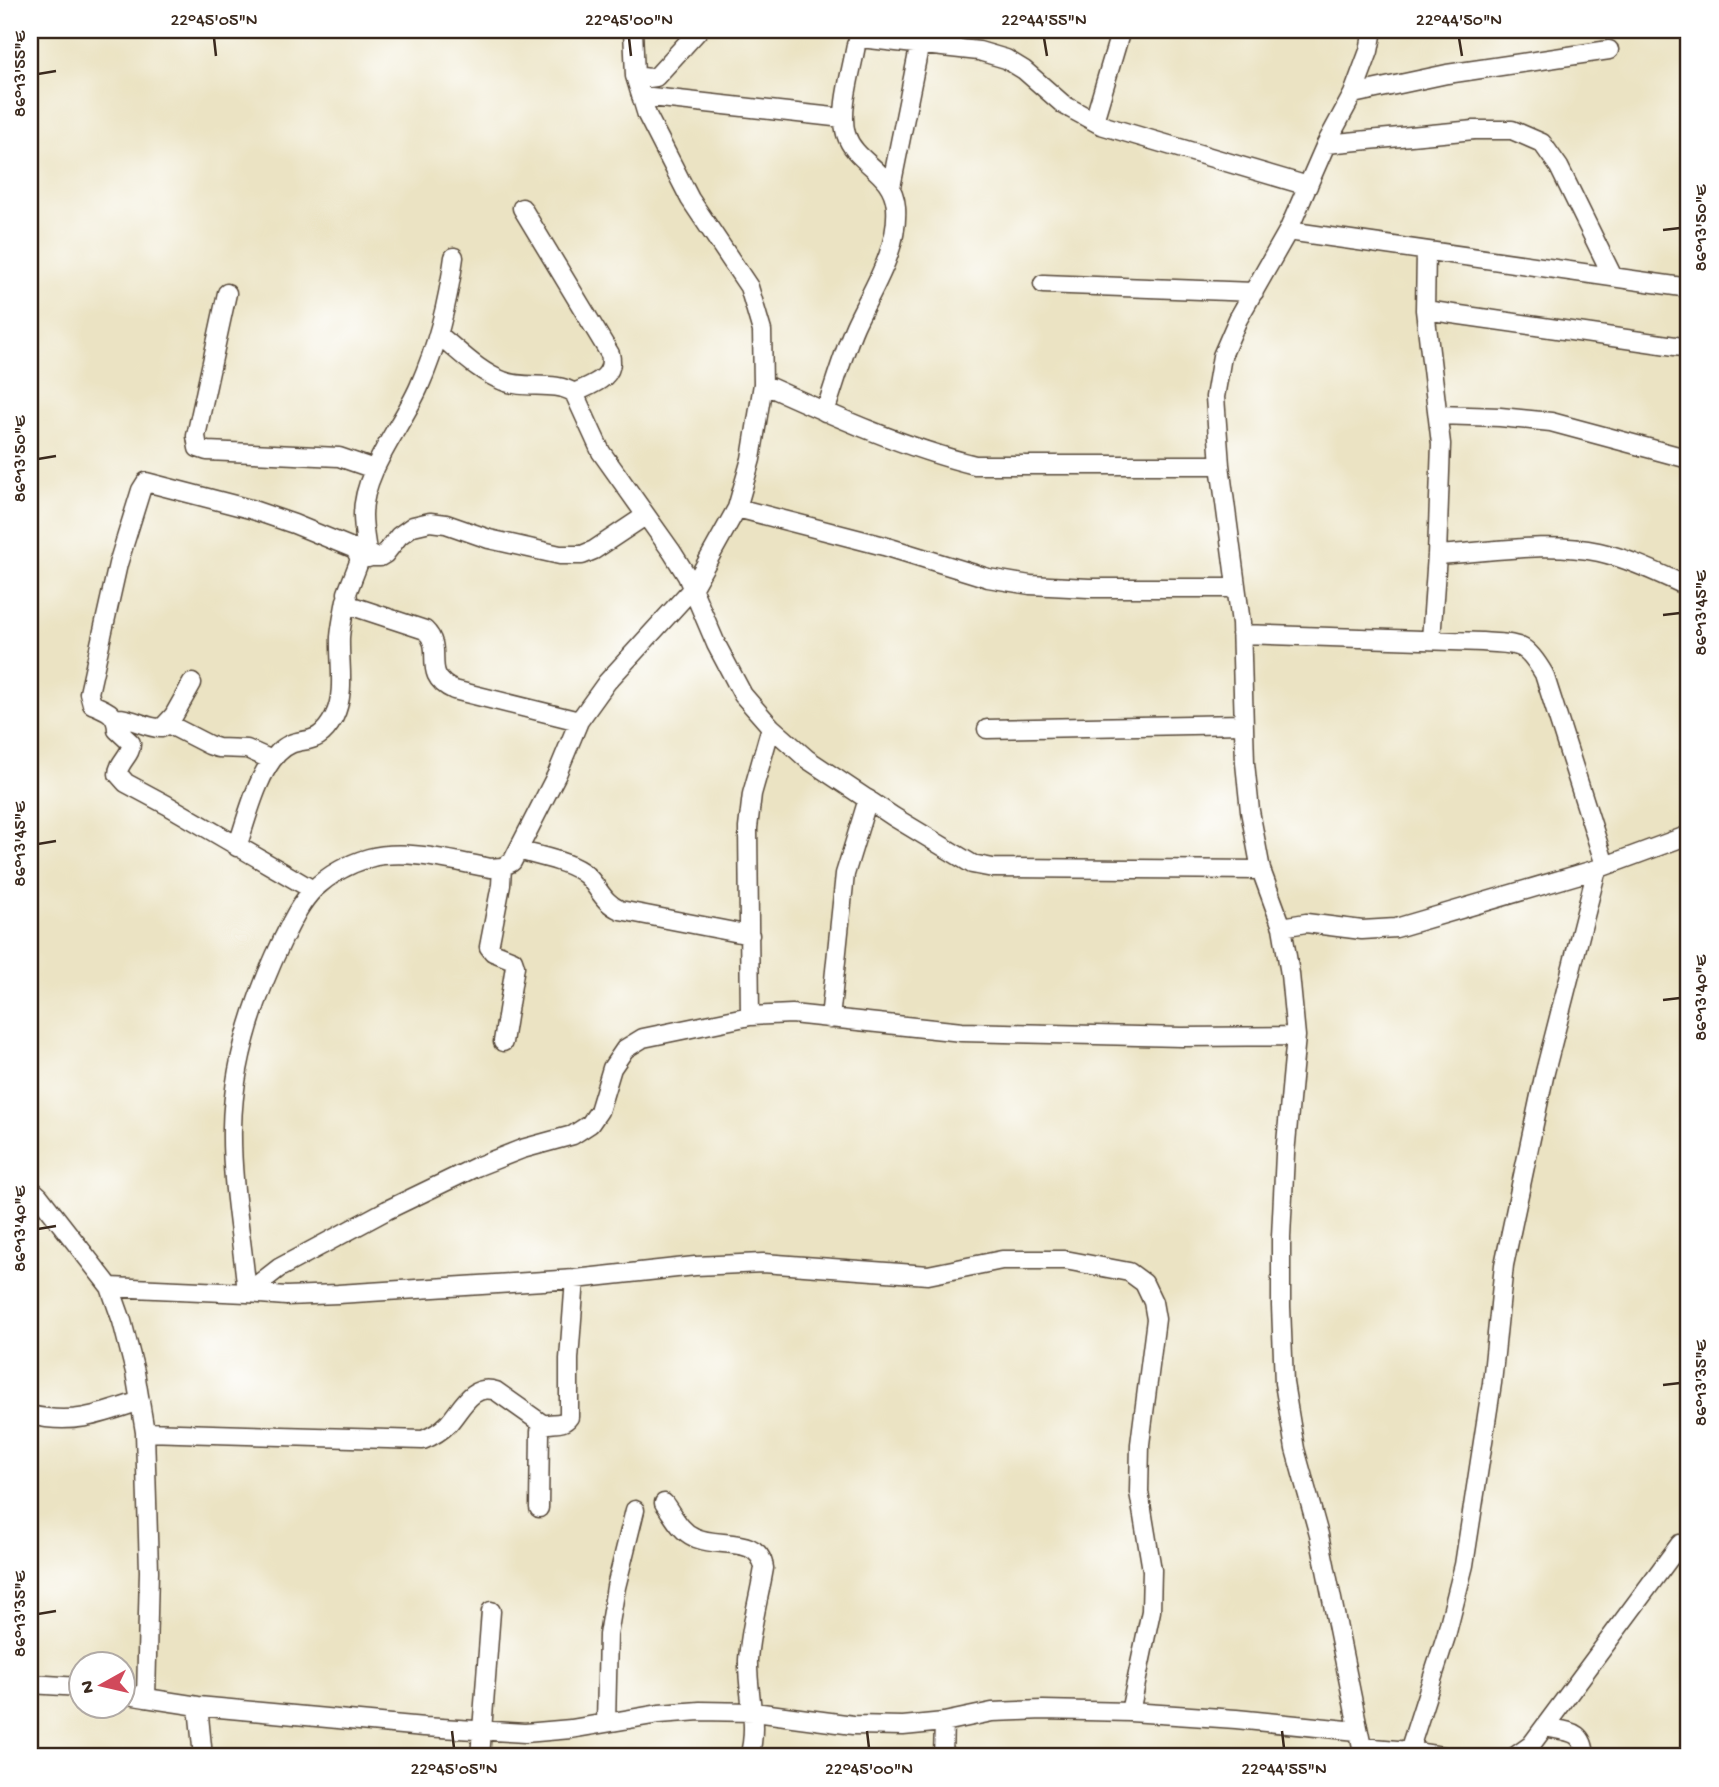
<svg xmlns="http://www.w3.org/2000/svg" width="1719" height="1787" font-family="'Gochi Hand',sans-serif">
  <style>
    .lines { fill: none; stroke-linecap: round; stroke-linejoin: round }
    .minor-casing { stroke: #554637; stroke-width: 21 }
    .minor { stroke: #fff; stroke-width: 18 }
    .ticks { fill: none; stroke: #3b2a1e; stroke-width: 2.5 }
    .neatline { fill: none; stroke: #3b2a1e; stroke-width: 2.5 }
    .ticks-label { font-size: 18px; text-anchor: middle; fill: #3b2a1e }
  </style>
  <rect width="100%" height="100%" fill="#fff"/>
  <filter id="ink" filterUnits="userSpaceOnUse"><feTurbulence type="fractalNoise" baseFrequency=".0143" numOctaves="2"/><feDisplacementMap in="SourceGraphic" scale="14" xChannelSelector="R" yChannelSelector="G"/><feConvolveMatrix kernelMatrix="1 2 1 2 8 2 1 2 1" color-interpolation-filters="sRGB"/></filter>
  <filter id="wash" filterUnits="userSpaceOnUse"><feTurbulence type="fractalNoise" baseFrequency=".00686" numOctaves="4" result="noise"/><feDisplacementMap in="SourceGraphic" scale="28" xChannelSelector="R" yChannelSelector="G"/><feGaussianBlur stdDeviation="1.57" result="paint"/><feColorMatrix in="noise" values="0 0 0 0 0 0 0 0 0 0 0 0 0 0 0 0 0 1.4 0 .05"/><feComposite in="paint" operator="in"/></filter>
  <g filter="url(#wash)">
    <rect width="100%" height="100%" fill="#ebe3c3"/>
  </g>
  <g filter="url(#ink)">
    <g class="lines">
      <g class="minor-casing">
        <path id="minor" d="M635 76 649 78 656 77 699 30
          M1353 94 1447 74 1609 50
          M642 96 843 118
          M1094 121 1121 30
          M1326 144 1474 130H1512L1542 143 1559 167 1613 277
          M891 187 920 43
          M522 208 610 354C616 378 593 384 574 393
          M1288 231 1689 288
          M1426 252 1425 310 1441 444 1437 555 1431 640
          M1043 284 1254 292
          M227 293 196 436 198 448 207 451 339 457 374 469
          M1425 310 1689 348
          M440 336C460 352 479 372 503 381 525 390 555 380 574 393L601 452 672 552 687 576 716 644 743 695 771 727 807 759 894 817 972 864 993 868 1261 870
          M763 384C832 415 902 447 975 465H1220
          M825 412C835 383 843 354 855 326 872 289 899 250 896 207 893 170 855 164 846 134 839 110 852 70 856 45L860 38 979 51 1006 59 1024 70 1064 105 1101 125 1308 186
          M1438 415 1500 417 1551 422 1689 459
          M737 508 884 546 988 578 1030 585 1089 588H1236
          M1437 555C1490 552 1547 541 1599 552 1630 559 1660 574 1689 587
          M359 557H380L385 554 399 536 413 526 430 522 446 524 489 539 560 555H582L594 550 645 516
          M368 558C366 543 363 529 363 515 363 471 402 426 419 387 438 344 448 303 454 257
          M1241 634 1482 642C1519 645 1524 640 1544 674L1605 865
          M116 718C133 717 146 729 162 728L174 715 192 683
          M168 724 209 745 218 748 247 749 272 760
          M987 729 1243 724
          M237 847C247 819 257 774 278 753 299 731 315 753 334 717 346 693 339 664 340 637 341 625 344 612 346 600
          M519 850C540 857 570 861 586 875 599 887 602 902 620 910L750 935
          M502 867 501 885 489 947 493 952 513 960 515 966 503 1042
          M313 890 167 805 126 783 118 774C118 762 132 755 131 743L117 730C117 713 106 710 92 704L89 693 118 564 141 490 146 482 250 509 294 524 355 549 359 557V562L347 593 349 605 425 630C446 650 419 674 454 690L579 721
          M1282 927 1306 923 1362 930 1396 928 1597 869 1689 835
          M750 1016 748 828 752 794 771 727
          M830 1019 845 874 868 799
          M1296 1036 1182 1037 962 1032 792 1014 750 1016 643 1038 625 1049 612 1068 599 1111 590 1124 573 1135 522 1149 476 1167 387 1210 279 1268 247 1293 286 1296 338 1294 575 1279 695 1266 763 1263 928 1275 1002 1260H1065L1129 1272 1144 1283 1153 1302 1156 1319 1140 1444 1139 1492 1152 1570 1151 1611 1130 1712 1236 1719 1357 1731
          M30 1188 39 1196 110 1287
          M30 1415C72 1425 99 1415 140 1401
          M145 1432 423 1440C433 1436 440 1432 448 1424 462 1409 471 1383 496 1391L544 1425
          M664 1503C673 1515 680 1531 694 1537 717 1549 759 1534 764 1568 759 1598 750 1629 748 1660 747 1694 759 1724 749 1757
          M539 1508 540 1431 544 1425C553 1422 563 1426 569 1417V1359L575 1279
          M30 1684 80 1687
          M122 1694 146 1698 149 1571 145 1432 135 1372 122 1321 110 1287 247 1293C242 1238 231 1183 232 1128 233 1062 254 999 283 939 291 923 300 903 314 889 330 874 348 864 369 858 404 848 454 861 490 868L502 867 512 862 557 774 579 721 607 682 692 589 737 508 751 459 763 384 762 331 749 287 690 199 647 115 635 76 633 30
          M146 1698 198 1706 424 1727 525 1733 571 1729 659 1714 700 1711 754 1712 853 1725 903 1726 944 1722 992 1712 1043 1710 1130 1712
          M198 1706 203 1757
          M606 1723 608 1635 616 1587 635 1510
          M1545 1727C1568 1732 1584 1729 1585 1757
          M1362 1747 1409 1751 1446 1636 1464 1565 1492 1383 1504 1265 1545 1072 1597 869
          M1409 1751 1448 1757
          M480 1757 491 1611
          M943 1757 944 1722
          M1364 1757 1319 1535 1295 1449 1284 1383 1281 1306V1237L1285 1154 1296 1036 1290 974 1282 927 1261 870 1250 811 1245 763 1241 623 1220 465 1215 397 1222 356 1238 319 1288 231 1326 144 1353 94 1369 51 1373 30
          M1514 1757 1531 1745 1680 1544"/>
      </g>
      <use href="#minor" class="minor"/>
    </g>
  </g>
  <path class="ticks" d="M214 38 216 56M629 38 631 56M1044 38 1047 56M1459 38 1462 56M38 74 56 71M1663 230 1680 228M38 459 56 456M1663 615 1680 613M38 844 56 841M1663 1000 1680 998M38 1229 56 1226M1663 1385 1680 1383M38 1614 56 1611M452 1731 454 1748M867 1731 869 1748M1282 1731 1284 1748"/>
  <rect width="1719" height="1787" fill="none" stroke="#fff" stroke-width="77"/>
  <g transform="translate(102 1685) rotate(262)"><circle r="33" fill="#ffffff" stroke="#b1aaa5" stroke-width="2"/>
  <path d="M0-5L12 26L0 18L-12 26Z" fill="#d1495b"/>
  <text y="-10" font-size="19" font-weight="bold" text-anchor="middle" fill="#3b2a1e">N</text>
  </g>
  <rect x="38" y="38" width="1642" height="1710" class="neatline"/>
  <g class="ticks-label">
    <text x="214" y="25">22°45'05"N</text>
    <text x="629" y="25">22°45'00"N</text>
    <text x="1044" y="25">22°44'55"N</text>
    <text x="1459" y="25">22°44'50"N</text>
    <text transform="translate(19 74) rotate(-90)" y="6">86°13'55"E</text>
    <text transform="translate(1700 228) rotate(-90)" y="6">86°13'50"E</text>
    <text transform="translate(19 459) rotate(-90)" y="6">86°13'50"E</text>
    <text transform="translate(1700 613) rotate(-90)" y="6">86°13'45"E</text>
    <text transform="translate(19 844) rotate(-90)" y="6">86°13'45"E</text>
    <text transform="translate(1700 998) rotate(-90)" y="6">86°13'40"E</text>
    <text transform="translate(19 1229) rotate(-90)" y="6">86°13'40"E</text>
    <text transform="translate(1700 1383) rotate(-90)" y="6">86°13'35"E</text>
    <text transform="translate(19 1614) rotate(-90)" y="6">86°13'35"E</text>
    <text x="454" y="1774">22°45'05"N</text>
    <text x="869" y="1774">22°45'00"N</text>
    <text x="1284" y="1774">22°44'55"N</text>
  </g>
</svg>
